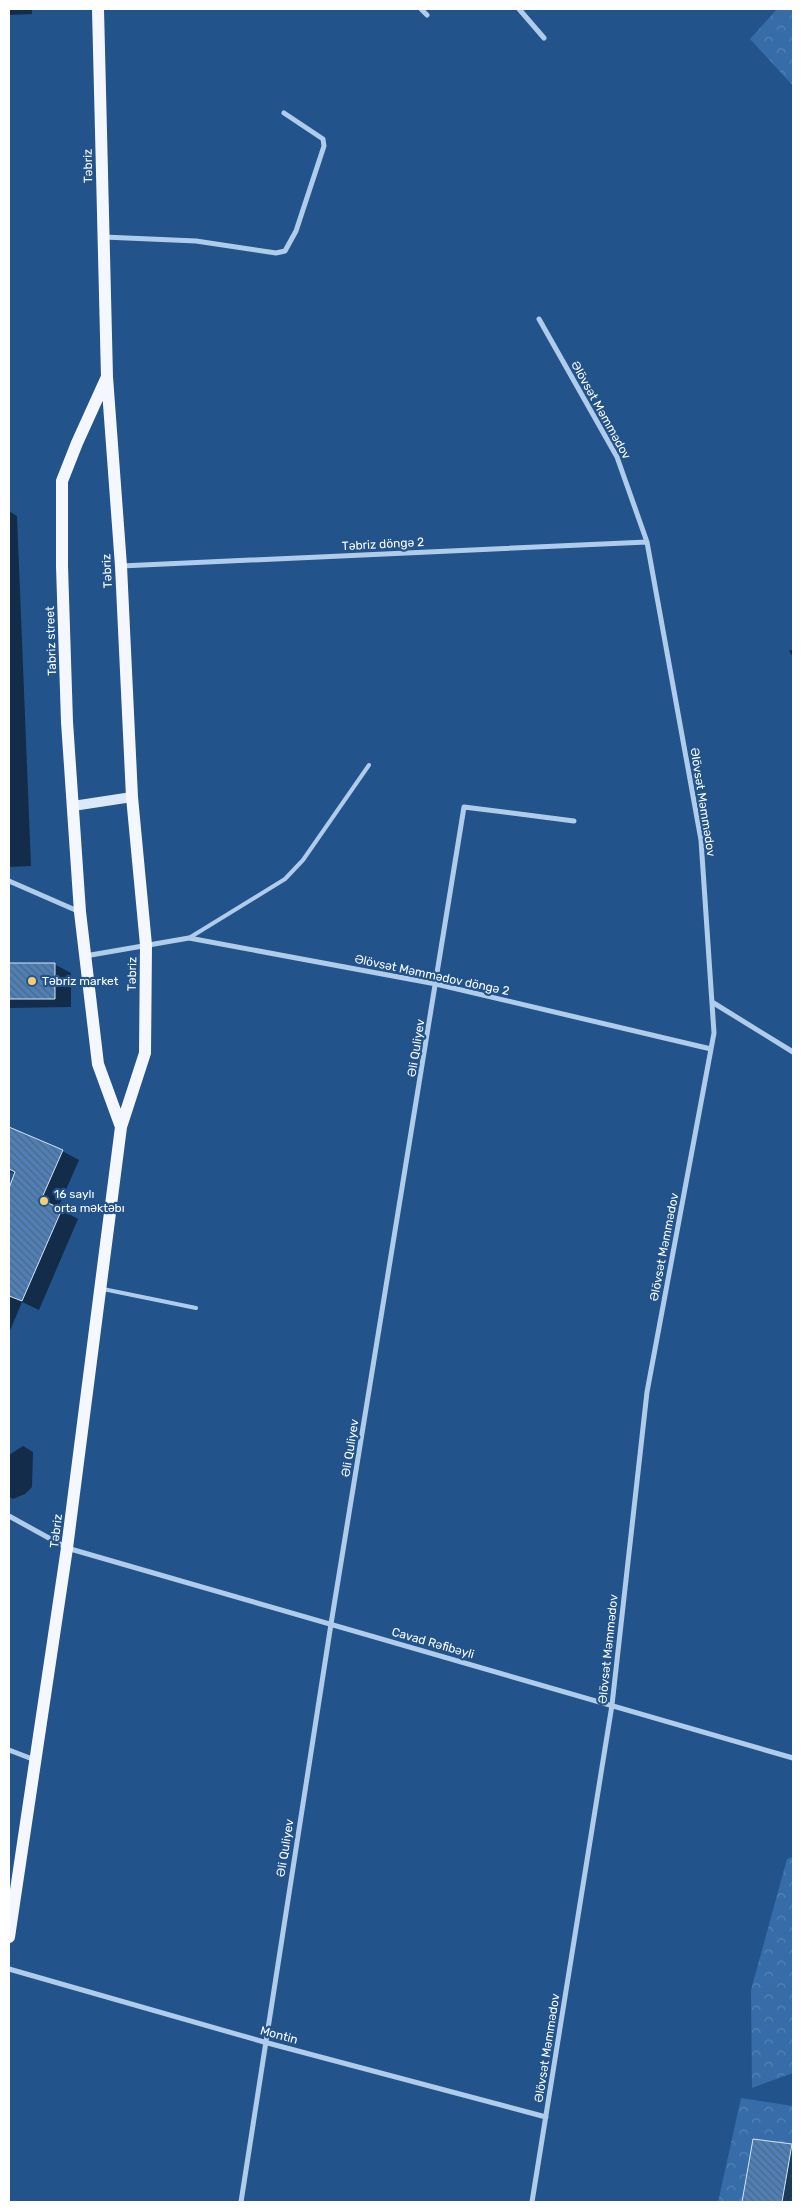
<svg xmlns="http://www.w3.org/2000/svg" width="802" height="2211" font-family="Rubik,sans-serif">
  <style>
    .forest { fill: url(#forest-crowns) }
    .shadow { fill: #0007 }
    .building { fill: url(#building-back-hatch); stroke: #d4e5f8 }
    .lines { fill: none; stroke-linecap: round; stroke-linejoin: round }
    .service { stroke: #b0cceb; stroke-width: 4 }
    .minor { stroke: #b0cceb; stroke-width: 5 }
    .secondary { stroke: #dbe8f8; stroke-width: 10 }
    .primary { stroke: #f4f8fe; stroke-width: 12 }
    .poi-dot { fill: #f7cd72; stroke: #22538b; stroke-width: 2 }
    .labels { text-anchor: middle; stroke-width: 4.5; stroke-linejoin: round; paint-order: stroke }
    .street-label { font-size: 12px; fill: #fff; stroke: #22538b }
    .poi-label { font-size: 12px; fill: #fff; stroke: #22538b; text-anchor: start }
  </style>
  <defs>
    <pattern id="forest-crowns" width="20" height="18" patternUnits="userSpaceOnUse" patternTransform="scale(1.25)"><rect width="20" height="18" fill="#366da8"/><path d="M2 6a3 3 0 1 1 6 0M12 15a3 3 0 1 1 6 0" fill="none" stroke="#5483b5"/></pattern>
    <pattern id="building-back-hatch" width="6" height="6" patternUnits="userSpaceOnUse" patternTransform="scale(1.25)"><rect width="6" height="6" fill="#4f7fb4"/><path d="M-1 5l2 2M0 0l6 6M5-1l2 2" fill="none" stroke="#4e6885"/></pattern>
  </defs>
  <rect width="100%" height="100%" fill="#22538b"/>
  <path class="forest" d="M777 9H793V86L750 39Z
    M793 1857V2073L752 2088 751 1990 787 1859Z
    M741 2098 793 2106V2202H718Z"/>
  <path class="shadow" d="M9 9H32V14L9 15Z
    M9 511 17 516 31 866 9 867Z
    M793 649V657L789 651Z
    M9 964H54L71 973V1007L9 1008Z
    M9 1128 62 1151 79 1160 58 1208 78 1219 39 1310 22 1302 9 1333V1191L16 1174 9 1171Z
    M23 1446 33 1452 32 1487 25 1494 13 1499 9 1497V1455Z
    M754 2140 793 2146V2202H743Z"/>
  <path class="building" d="M9 963H55V999H9Z
    M9 1127 63 1150 41 1200 62 1209 22 1301 9 1296V1188L15 1172 9 1169Z
    M753 2139 792 2144 782 2202H742Z"/>
  <g class="lines">
    <path class="service" d="M189 938 285 879 303 860 369 765
      M103 1289 196 1308"/>
    <path class="minor" d="M421 9 427 15
      M519 9 544 38
      M104 237 196 241 276 253 285 251 296 231 324 146 323 139 284 113
      M121 566 647 542
      M9 881 80 912
      M85 956 189 938 436 984 711 1049
      M712 1002 793 1052
      M9 1516 67 1548 793 1758
      M9 1750 35 1760
      M9 1969 264 2042 546 2117
      M241 2202 331 1624 464 807 574 821
      M532 2202 612 1705 647 1392 714 1033 701 840 647 542 617 457 539 319"/>
    <path class="secondary" d="M73 806 132 797"/>
    <path class="primary" d="M106 379 77 443 62 481V566L67 722 80 912 98 1064 121 1127
      M9 1937 67 1548 121 1127 145 1053 146 945 132 797 121 566 107 377 98 9"/>
  </g>
  <g class="poi-dot">
    <circle cx="32" cy="981" r="5"/>
    <circle cx="44" cy="1201" r="5"/>
  </g>
  <g class="labels">
    <g class="street-label">
      <text transform="translate(88 166) rotate(-91)" y="4">Təbriz</text>
      <text transform="translate(601 410) rotate(61)" y="4">Əlövsət Məmmədov</text>
      <text transform="translate(383 544) rotate(-3)" y="4">Təbriz döngə 2</text>
      <text transform="translate(107 571) rotate(-93)" y="4">Təbriz</text>
      <text transform="translate(51 641) rotate(-92)" y="4">Tabriz street</text>
      <text transform="translate(703 802) rotate(81)" y="4">Əlövsət Məmmədov</text>
      <text transform="translate(132 974) rotate(-89)" y="4">Təbriz</text>
      <text transform="translate(432 975) rotate(12)" y="4">Əlövsət Məmmədov döngə 2</text>
      <text transform="translate(416 1048) rotate(-81)" y="4">Əli Quliyev</text>
      <text transform="translate(664 1247) rotate(-79)" y="4">Əlövsət Məmmədov</text>
      <text transform="translate(350 1448) rotate(-81)" y="4">Əli Quliyev</text>
      <text transform="translate(56 1531) rotate(-83)" y="4">Təbriz</text>
      <text transform="translate(433 1643) rotate(16)" y="4">Cavad Rəfibəyli</text>
      <text transform="translate(608 1649) rotate(-84)" y="4">Əlövsət Məmmədov</text>
      <text transform="translate(285 1848) rotate(-81)" y="4">Əli Quliyev</text>
      <text transform="translate(279 2035) rotate(15)" y="4">Montin</text>
      <text transform="translate(547 2048) rotate(-81)" y="4">Əlövsət Məmmədov</text>
    </g>
    <g class="poi-label">
      <text x="42" y="985">Təbriz market</text>
      <text x="54" y="1198">16 saylı<tspan x="54" dy="14">orta məktəbı</tspan></text>
    </g>
  </g>
  <rect width="802" height="2211" fill="none" stroke="#ffffff" stroke-width="20"/>
</svg>
